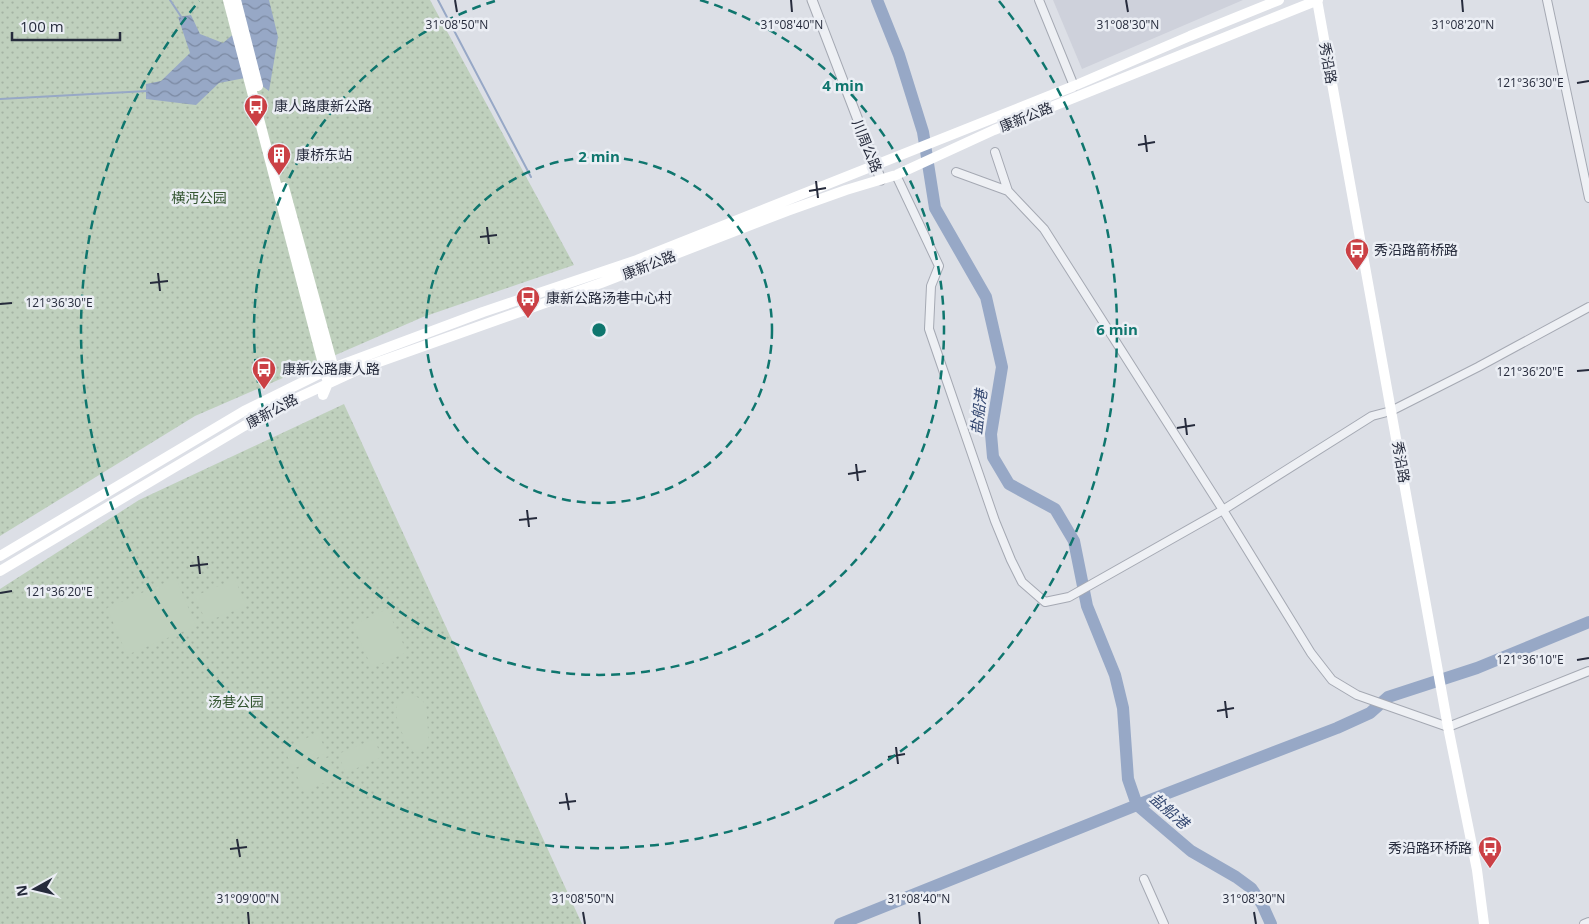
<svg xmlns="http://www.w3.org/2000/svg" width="1589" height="924" font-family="'Open Sans','Noto Sans SC',sans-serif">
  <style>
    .built { fill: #ced1db }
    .park { fill: url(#park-dots) }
    .garden { fill: #bfd0bd }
    .water { fill: url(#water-waves) }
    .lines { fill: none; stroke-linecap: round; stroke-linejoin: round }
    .stream { stroke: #97a8c6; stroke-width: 2 }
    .river { stroke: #97a8c6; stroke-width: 12 }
    .minor-casing { stroke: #a5a9b3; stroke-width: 10 }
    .tertiary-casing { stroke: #a5a9b3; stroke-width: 11 }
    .minor { stroke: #eef0f4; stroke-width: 8 }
    .tertiary { stroke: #eef0f4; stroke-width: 9 }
    .secondary { stroke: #fff; stroke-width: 10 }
    .ticks { fill: none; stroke: #262b3c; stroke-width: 2 }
    .ring { fill: none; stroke: #0f766e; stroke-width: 2.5; stroke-dasharray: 9 6 }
    .labels { text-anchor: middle; stroke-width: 5; stroke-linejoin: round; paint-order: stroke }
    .street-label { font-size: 14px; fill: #262b3c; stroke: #ebeef4 }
    .poi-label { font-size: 14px; fill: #262b3c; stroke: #ebeef4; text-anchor: start }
    .park-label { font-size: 14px; fill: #365733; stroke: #ebeef4 }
    .water-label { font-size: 15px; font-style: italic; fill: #31456f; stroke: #ebeef4 }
    .ticks-label { font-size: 12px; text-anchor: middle; fill: #262b3c; stroke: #ebeef4; stroke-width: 5; stroke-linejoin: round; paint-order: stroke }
    .centre { fill: #0f766e; stroke: #ebeef4; stroke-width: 2.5 }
    .ring-label { font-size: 15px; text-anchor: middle; font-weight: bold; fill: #0f766e; stroke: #ebeef4; stroke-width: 5; stroke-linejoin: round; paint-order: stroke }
  </style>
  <defs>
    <pattern id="park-dots" width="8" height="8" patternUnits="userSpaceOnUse" patternTransform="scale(1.25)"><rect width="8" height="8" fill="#bfd0bd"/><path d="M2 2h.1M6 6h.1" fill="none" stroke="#a4b3a3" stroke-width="1.8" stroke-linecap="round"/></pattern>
    <pattern id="water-waves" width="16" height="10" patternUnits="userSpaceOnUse" patternTransform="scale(1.25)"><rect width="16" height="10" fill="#97a8c6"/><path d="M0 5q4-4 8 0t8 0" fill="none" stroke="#7b89a2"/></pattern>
  </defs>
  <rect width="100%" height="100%" fill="#dcdfe6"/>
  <path class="built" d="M1053 0H1243L1082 69Z"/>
  <path class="park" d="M0 0H430L574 265 423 317 195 416 0 536Z
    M344 404 582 924H0V589L139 500Z"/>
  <path class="garden" d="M176 578 196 626 127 655 107 608Z
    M235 579 246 606 206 622 195 596Z
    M387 609 407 652 372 668 353 625Z
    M406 692 421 699 426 705 429 743 425 751 415 753C407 747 395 720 396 709 397 704 400 698 402 694Z
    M318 733 327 753 293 769 284 748Z
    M374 739 382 757 346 773 338 754Z
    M329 757 337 777 304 792 295 771Z"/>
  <path class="water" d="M228 0H269L278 37 269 91 250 77 219 83 196 105 146 99V84L161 81 190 53 178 17 191 15 200 34 223 43 237 31Z"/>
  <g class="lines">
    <path class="stream" d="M170 0 182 18
      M438 0 531 177
      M0 99 147 91"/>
    <path class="river" d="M877 0 899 55 923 132 935 208 986 297 1002 367 991 434 993 457 1009 484 1055 509 1074 541 1087 606 1115 675 1123 708 1128 779 1137 805 1191 851 1236 877 1251 888 1262 904 1271 924
      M840 924 1137 805 1337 728 1370 713 1388 697 1477 668 1589 622"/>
    <g class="minor-casing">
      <path id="minor" d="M1039 0 1074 86
        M1547 0 1589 198
        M995 152 1008 191
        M956 172 1008 191 1044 229 1223 510 1311 653 1332 680 1357 695 1448 727 1589 671
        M896 175 939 266 931 286 929 329 995 521 1011 560 1022 582 1045 602 1069 597 1223 510 1372 416 1391 411 1478 367 1589 307
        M1144 879 1164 924
        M1584 924 1589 922"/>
    </g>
    <g class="tertiary-casing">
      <path id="tertiary" d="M812 0 881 180"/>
    </g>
    <use href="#minor" class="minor"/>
    <use href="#tertiary" class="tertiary"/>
    <path class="secondary" d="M228 0 328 383 323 395
      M236 0 258 86
      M1317 0 1448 727 1477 870 1484 924
      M284 187 335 373
      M0 556 244 411 325 371 483 312 637 260 1074 86 1190 36 1279 0
      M0 571 244 426 297 398 362 368 601 283 787 211 846 190 896 175 994 130 1318 0"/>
  </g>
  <path class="ticks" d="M455 0 457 12M791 0 792 12M1126 0 1128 12M1462 0 1463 12M1577 83 1589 81M1145 135 1147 152M1138 145 1155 142M816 181 818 198M809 191 826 188M487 227 489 244M480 237 497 235M158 273 160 291M150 283 168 281M0 304 12 303M1577 371 1589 370M1185 418 1187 435M1177 428 1195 425M856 464 858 481M848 474 866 471M527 510 529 527M519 520 537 518M198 556 200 574M190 566 208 564M0 593 12 591M1577 660 1589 658M1225 701 1227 718M1217 711 1234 708M896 747 898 764M888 757 905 754M566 793 569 810M559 803 576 801M237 839 240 857M230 849 247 847M248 912 249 924M583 912 585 924M919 912 920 924M1254 912 1256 924"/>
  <g class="ring">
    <circle cx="599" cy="330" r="173"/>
    <path d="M700 0A345 345 0 1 1 498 0"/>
    <path d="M999 1A518 518 0 1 1 199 1"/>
  </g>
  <defs>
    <g id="bus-pin" transform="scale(1.25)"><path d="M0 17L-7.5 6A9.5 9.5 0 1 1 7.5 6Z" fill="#cb4045" stroke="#ebeef4"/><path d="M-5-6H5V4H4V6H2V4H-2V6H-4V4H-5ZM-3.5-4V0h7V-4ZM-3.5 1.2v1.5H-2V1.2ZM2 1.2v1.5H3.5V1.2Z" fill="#fff"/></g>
    <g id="building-pin" transform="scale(1.25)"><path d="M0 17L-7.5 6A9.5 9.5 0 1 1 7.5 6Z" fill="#cb4045" stroke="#ebeef4"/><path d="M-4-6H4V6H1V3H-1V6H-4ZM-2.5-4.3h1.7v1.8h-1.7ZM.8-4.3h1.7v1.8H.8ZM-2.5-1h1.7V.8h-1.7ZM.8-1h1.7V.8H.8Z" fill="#fff"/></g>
  </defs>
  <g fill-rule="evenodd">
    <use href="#bus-pin" x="256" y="106"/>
    <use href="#building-pin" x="279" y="155"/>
    <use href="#bus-pin" x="1357" y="250"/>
    <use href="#bus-pin" x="528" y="298"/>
    <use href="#bus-pin" x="264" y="369"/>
    <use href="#bus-pin" x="1490" y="848"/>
  </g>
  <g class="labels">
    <g class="street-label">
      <text transform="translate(1328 63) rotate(80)" y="5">秀沿路</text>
      <text transform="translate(1026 117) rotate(-22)" y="5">康新公路</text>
      <text transform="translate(867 146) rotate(68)" y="5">川周公路</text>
      <text transform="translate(649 265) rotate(-21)" y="5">康新公路</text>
      <text transform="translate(272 411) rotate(-28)" y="5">康新公路</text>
      <text transform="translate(1401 462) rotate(80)" y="5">秀沿路</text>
    </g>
    <g class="poi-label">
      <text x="274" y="111">康人路康新公路</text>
      <text x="296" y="160">康桥东站</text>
      <text x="1374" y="255">秀沿路箭桥路</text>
      <text x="546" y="303">康新公路汤巷中心村</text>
      <text x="282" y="374">康新公路康人路</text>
      <text x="1472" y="853" text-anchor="end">秀沿路环桥路</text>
    </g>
    <g class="park-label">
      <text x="199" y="203">横沔公园</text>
      <text x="236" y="707">汤巷公园</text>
    </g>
    <g class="water-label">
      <text transform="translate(979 412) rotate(-83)" y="5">盐船港</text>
      <text transform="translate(1169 811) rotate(41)" y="5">盐船港</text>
    </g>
  </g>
  <g class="ticks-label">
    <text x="457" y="29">31°08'50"N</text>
    <text x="792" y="29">31°08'40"N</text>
    <text x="1128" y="29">31°08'30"N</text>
    <text x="1463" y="29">31°08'20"N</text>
    <text x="1530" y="87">121°36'30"E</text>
    <text x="59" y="307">121°36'30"E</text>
    <text x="1530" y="376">121°36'20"E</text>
    <text x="59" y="596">121°36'20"E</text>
    <text x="1530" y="664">121°36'10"E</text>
    <text x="248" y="903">31°09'00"N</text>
    <text x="583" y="903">31°08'50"N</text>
    <text x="919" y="903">31°08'40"N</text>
    <text x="1254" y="903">31°08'30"N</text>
  </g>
  <circle cx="599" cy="330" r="8" class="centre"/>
  <g class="ring-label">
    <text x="843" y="91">4 min</text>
    <text x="599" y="162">2 min</text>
    <text x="1117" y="335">6 min</text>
  </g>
  <g transform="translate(35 889) rotate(262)" stroke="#ebeef4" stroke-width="4" paint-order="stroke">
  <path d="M0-4L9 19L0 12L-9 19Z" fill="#262b3c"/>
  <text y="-8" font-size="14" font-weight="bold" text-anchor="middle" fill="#262b3c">N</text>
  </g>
  <path d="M12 32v8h108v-8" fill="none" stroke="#262b3c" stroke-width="2.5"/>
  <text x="20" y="32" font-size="15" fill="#262b3c" stroke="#ebeef4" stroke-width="4" paint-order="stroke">100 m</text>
</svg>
